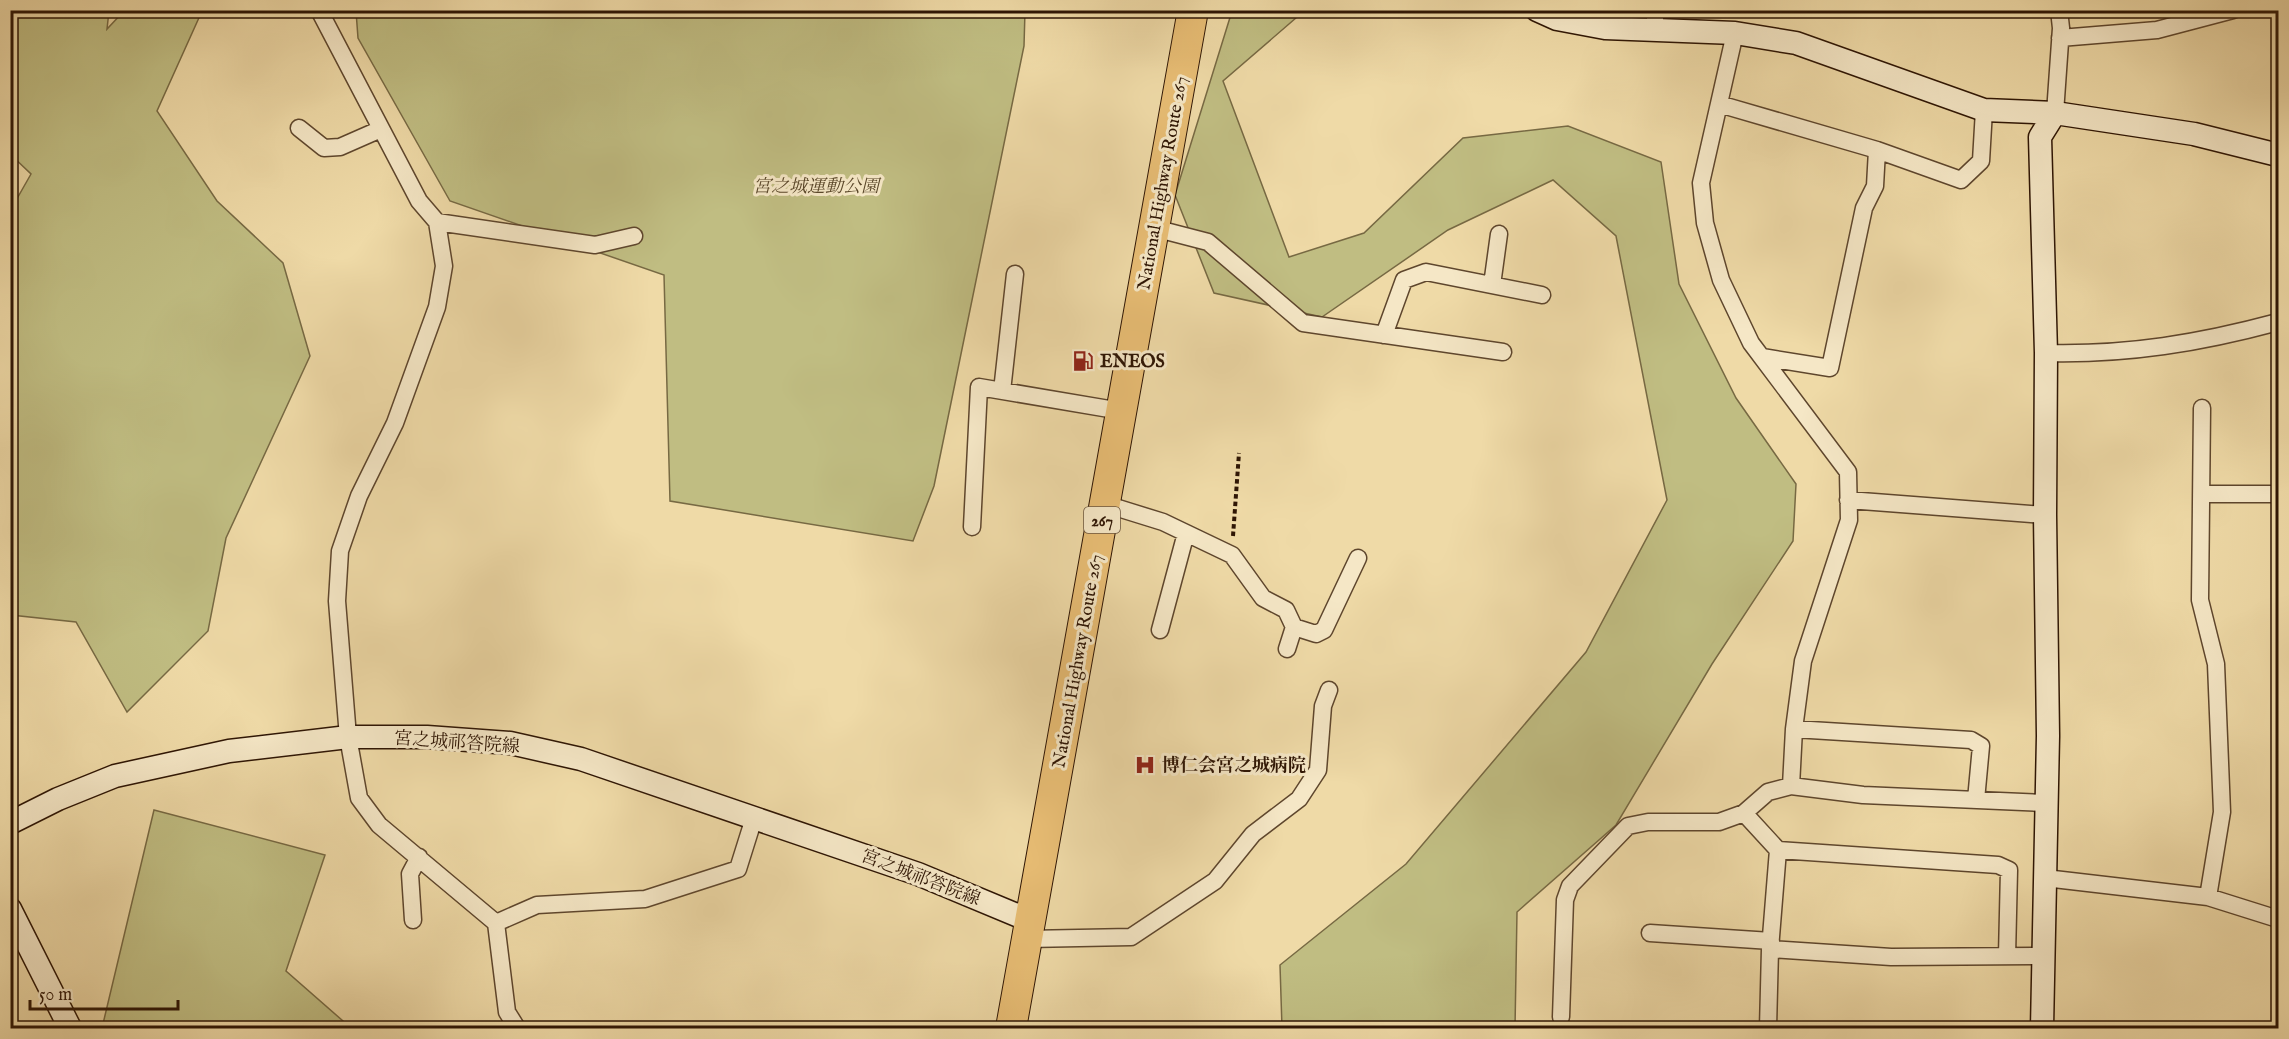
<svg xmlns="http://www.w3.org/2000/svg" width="2289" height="1039" font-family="'IM FELL English','Noto Serif JP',serif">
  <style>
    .green { fill: #c0bd82; stroke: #776943; stroke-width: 1.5 }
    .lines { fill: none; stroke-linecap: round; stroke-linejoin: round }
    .street-casing { stroke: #5e462d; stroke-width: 19 }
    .secondary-casing { stroke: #2e1504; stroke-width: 25 }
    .highway-casing { stroke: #2e1504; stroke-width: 32 }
    .path { stroke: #2e1504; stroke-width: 4; stroke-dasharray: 4.5 3; stroke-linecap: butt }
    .street { stroke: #f5e7c6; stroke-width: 16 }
    .secondary { stroke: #f5e7c6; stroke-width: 22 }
    .highway { stroke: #e8bd74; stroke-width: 30 }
    .labels { text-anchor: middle; stroke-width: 6; stroke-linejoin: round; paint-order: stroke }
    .shield { fill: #f5e7c6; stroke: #6a543e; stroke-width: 1.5 }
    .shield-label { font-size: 16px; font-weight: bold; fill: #2e1504 }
    .street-label { font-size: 18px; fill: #2e1504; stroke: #f5e7c6 }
    .park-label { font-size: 18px; font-style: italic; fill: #5a472a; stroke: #f5e7c6 }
    .poi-label { font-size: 18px; font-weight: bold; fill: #2e1504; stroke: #f5e7c6; text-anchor: start }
  </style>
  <rect width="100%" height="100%" fill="#efdaa7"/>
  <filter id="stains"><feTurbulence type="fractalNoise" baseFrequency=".00333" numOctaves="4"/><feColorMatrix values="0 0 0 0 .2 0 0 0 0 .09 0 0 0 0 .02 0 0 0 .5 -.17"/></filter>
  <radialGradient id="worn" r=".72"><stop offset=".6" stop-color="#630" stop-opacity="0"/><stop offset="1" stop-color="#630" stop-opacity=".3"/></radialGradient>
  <path class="green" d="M13 11H109L107 29 124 11H202L157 111 217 201 283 263 310 356 226 538 208 631 127 712 76 622 11 615 10 211 31 174 11 155 10 18Z
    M356 11H1025L1024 46 934 486 913 541 670 501 664 275 450 201 358 38Z
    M1232 11H1304L1223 81 1289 257 1364 233 1463 138 1568 126 1661 162 1679 284 1736 398 1796 484 1793 541 1712 664 1616 825 1517 912 1515 1028H1282L1280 965 1406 864 1586 652 1667 500 1616 236 1553 180 1448 230 1322 317 1214 293 1175 195Z
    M154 810 325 855 286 971 351 1028H102Z"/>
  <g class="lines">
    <g class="street-casing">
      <path id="street" d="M319 10 419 201 437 222 444 266 437 307 395 423 359 496 340 551 337 601 348 737 359 798 379 825 496 923 507 1012 517 1028
        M1655 28V10
        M1735 33 1701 183 1705 223 1721 280 1751 343 1848 472 1849 520 1803 661 1794 729 1791 786
        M2060 38 2157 30 2233 10
        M1719 104 1877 150 1961 180 1981 161 1984 110
        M2055 113 2061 28 2059 10
        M299 128 324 148 340 147 381 129
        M437 222 595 245 634 236
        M1154 228 1208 242 1303 323 1503 352
        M1492 285 1499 234
        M1384 335 1404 280 1426 272 1542 295
        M2046 353C2128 355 2200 343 2278 322
        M1762 357 1830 368 1864 208 1875 186 1877 150
        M1002 391 1015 274
        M2202 408 2200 600 2216 664 2222 812 2208 897
        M2201 494H2278
        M1848 500 2045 515
        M1105 504 1163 522 1232 555 1263 598 1286 610 1294 627 1316 634 1324 630 1358 558
        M972 527 979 387 1121 411
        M1160 630 1186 533
        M1287 649 1294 627
        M1794 729 1971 740 1981 746 1976 800
        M1778 850 1998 865 2009 870 2007 956
        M2045 878 2208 897 2278 919
        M413 920 410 874 419 857
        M496 923 537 905 645 899 738 869 754 818
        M1650 933 1771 941
        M1027 939 1131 937 1215 881 1253 834 1299 799 1318 770 1323 706 1329 690
        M1770 949 1891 957 2044 956
        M1561 1017 1565 900 1570 886 1628 826 1648 822H1719L1744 813
        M1768 1028 1770 949 1778 850 1744 813 1768 792 1791 786 1863 795 2046 803"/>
    </g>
    <g class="secondary-casing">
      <path id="secondary" d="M1537 10 1557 19 1605 28 1735 33 1796 43 1984 110 2055 113 2194 134 2278 155
        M10 823 58 799 115 776 229 751 348 737H427L510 743 581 759 918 874 1031 921
        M10 909 70 1028
        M2042 1028 2048 736 2045 515 2046 353 2040 137 2055 113"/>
    </g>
    <g class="highway-casing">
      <path id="highway" d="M1011 1028 1193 10"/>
    </g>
    <path class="path" d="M1233 536 1239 453"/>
    <use href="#street" class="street"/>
    <use href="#secondary" class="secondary"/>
    <use href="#highway" class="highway"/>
  </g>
  <defs>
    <g id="fuel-bare" transform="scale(1.62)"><path d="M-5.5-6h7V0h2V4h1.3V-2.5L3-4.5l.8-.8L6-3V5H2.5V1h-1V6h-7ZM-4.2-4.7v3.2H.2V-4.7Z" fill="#8f2418" stroke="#f5e7c6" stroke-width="2.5" paint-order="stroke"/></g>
    <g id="hospital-bare" transform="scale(1.62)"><path d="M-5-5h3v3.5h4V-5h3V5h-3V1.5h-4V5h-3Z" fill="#8f2418" stroke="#f5e7c6" stroke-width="2.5" paint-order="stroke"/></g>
  </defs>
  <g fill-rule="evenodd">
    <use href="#fuel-bare" x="1083" y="361"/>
    <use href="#hospital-bare" x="1145" y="765"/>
  </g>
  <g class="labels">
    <rect class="shield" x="1084" y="507" width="36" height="26" rx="4.5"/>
    <g class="shield-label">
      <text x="1102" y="526">267</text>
    </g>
    <g class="street-label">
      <text transform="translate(1162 183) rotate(-80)" y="6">National Highway Route 267</text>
      <text transform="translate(1077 661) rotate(-80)" y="6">National Highway Route 267</text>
      <text transform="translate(457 742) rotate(4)" y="6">宮之城祁答院線</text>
      <text transform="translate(921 877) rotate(21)" y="6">宮之城祁答院線</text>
    </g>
    <g class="park-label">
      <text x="816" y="192">宮之城運動公園</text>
    </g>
    <g class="poi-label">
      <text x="1100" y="367">ENEOS</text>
      <text x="1162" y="771">博仁会宮之城病院</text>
    </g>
  </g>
  <rect width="2289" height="1039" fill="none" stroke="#efdaa7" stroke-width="36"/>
  <rect x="12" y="12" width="2265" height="1015" fill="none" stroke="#2e1504" stroke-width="3"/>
  <rect x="18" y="18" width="2253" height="1003" fill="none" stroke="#2e1504" stroke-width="1.5"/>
  <path d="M30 1000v9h148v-9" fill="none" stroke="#2e1504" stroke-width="3"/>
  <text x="39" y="1000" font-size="18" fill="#2e1504" stroke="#f5e7c6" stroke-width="4.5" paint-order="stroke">50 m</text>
  <rect width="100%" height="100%" filter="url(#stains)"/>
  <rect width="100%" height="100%" fill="url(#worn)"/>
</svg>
